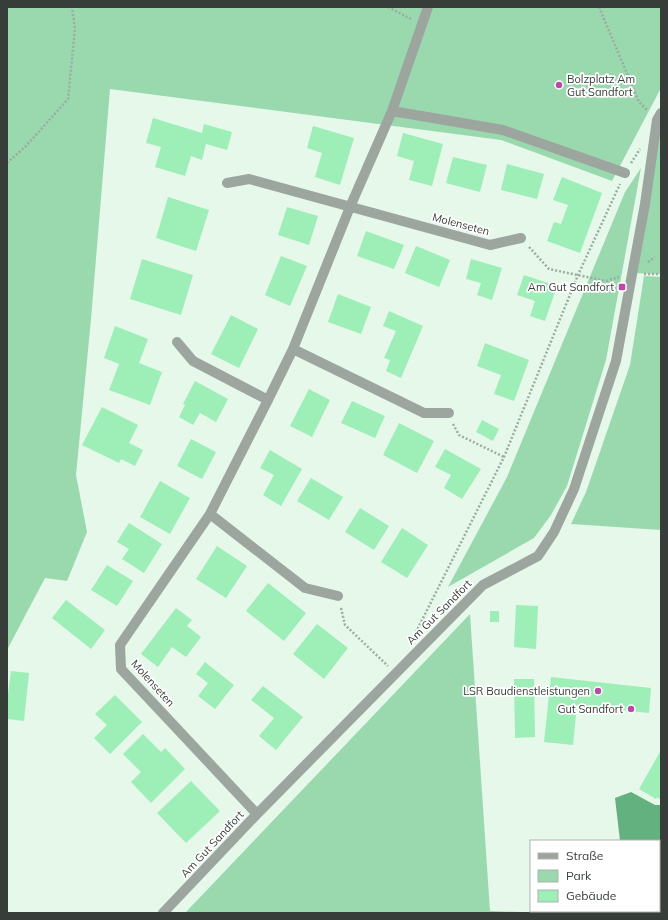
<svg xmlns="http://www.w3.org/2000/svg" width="668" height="920" font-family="Mulish,sans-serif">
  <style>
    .green { fill: #9ad9ae }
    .water { fill: #63b17e }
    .building { fill: #9eeeb7 }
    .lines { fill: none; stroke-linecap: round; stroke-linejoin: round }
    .path { stroke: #9daca1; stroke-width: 2.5; stroke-dasharray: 2 2; stroke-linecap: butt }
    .minor { stroke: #9da59f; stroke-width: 10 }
    .poi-dot { fill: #b94aa8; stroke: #fff; stroke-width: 1.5 }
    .labels { text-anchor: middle; stroke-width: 3.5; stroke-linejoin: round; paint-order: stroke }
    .poi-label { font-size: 11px; fill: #373e39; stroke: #fff; text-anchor: end }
    .street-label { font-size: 11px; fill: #373e39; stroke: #fff }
  </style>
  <rect width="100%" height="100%" fill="#e5f8ea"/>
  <path class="green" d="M7 7H661V88L612 181 501 140 110 89 91 319 76 475 87 532 67 581 45 578 7 650Z
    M661 113V274L633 273Z
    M641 168 606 360 567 486 551 515 534 538 448 587 507 477 625 192Z
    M644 276 661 277V530L571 524 586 492 630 365Z
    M470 614 490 911 549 913H185Z"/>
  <path class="water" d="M631 792 655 805H661V906H659V841H620L615 798Z"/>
  <path class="building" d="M153 118 202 133 204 124 232 132 227 150 206 144 202 160 191 156 185 176 155 167 161 147 146 143Z
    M313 126 354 138 340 185 315 177 322 153 307 148Z
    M403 133 443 144 432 186 409 180 414 161 397 156Z
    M453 157 487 165 480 192 446 183Z
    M507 164 544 174 537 199 501 190Z
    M562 177 602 193 580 253 547 241 554 222 561 224 568 205 553 200Z
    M168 197 209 210 196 251 156 238Z
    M287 207 318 216 309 245 278 235Z
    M366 231 404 245 394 269 357 256Z
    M416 246 450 260 439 287 405 273Z
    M281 256 307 266 290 306 265 295Z
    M142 259 193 275 181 315 130 299Z
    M471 259 502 268 492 300 477 295 481 283 466 279Z
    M524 275 557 286 545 321 530 316 535 301 517 295Z
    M338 294 371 307 361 334 328 322Z
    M389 311 423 326 401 378 386 371 390 360 384 358 396 331 383 326Z
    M231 315 258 329 239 368 211 354Z
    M115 326 148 339 139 363 162 372 150 405 109 390 119 364 104 358Z
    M485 343 529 360 514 401 494 394 501 375 477 366Z
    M195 381 228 399 216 422 200 413 193 425 179 417 185 405 183 404Z
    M309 389 330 400 312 437 290 426Z
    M352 401 385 416 375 438 341 423Z
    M102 407 138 425 129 443 143 450 135 466 121 459 119 463 82 445Z
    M482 420 499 429 493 441 476 432Z
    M399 423 434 441 417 473 383 455Z
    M191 439 216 452 202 479 177 466Z
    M445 449 481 469 462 499 444 488 451 475 435 467Z
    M270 450 302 469 281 506 263 495 274 475 260 468Z
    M311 478 343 497 329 520 297 501Z
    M160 481 190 498 170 534 140 517Z
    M360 508 389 526 374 550 345 532Z
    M129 523 162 544 144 573 122 559 129 549 117 542Z
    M402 528 428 545 407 578 381 562Z
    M217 546 247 566 226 598 196 579Z
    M107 565 133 581 117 606 91 590Z
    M268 583 306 613 284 641 246 611Z
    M66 600 105 630 91 649 52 618Z
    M516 605 538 606 536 649 514 647Z
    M176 608 192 620 187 626 201 637 186 657 172 647 158 667 141 654Z
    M490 611H499V622H490Z
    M317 624 348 648 324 679 293 654Z
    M205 662 234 685 215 709 198 696 208 683 196 674Z
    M11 671 29 673 24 721 7 719V694H8Z
    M551 677 651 688 649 713 577 705 573 745 544 742Z
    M514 679H534L535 737 515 738Z
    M263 686 303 717 276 750 259 736 274 718 251 700Z
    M115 695 142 722 110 754 94 738 107 725 95 714Z
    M143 734 161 752 165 748 185 769 151 803 131 782 141 772 123 754Z
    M661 750V800L657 797 656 799 639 789Z
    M191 781 220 811 186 843 157 813Z"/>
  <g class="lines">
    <path class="path" d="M388 7 411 19
      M599 7 639 102 648 111
      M7 163 26 146 68 99 75 29 72 7
      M631 163 640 149
      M529 247 549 269 606 281 619 277
      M648 262 655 257
      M644 274H661
      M453 424 459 435 504 457
      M341 608 345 625 388 666
      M414 636 504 457 578 275 620 184"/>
    <path class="minor" d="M392 111 503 130 625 173
      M227 183 249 179 490 245 521 238
      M177 342 193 361 268 400
      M293 349 424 413H449
      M210 514 305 588 338 596
      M257 814 121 669 120 645 210 514 268 400 293 349 350 207 392 111 428 7
      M163 913 257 814 483 585 538 556 554 532 574 489 616 361 645 204 657 120 661 113"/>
  </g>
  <g class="poi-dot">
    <circle cx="559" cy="85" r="4"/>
    <rect x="618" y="283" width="8" height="8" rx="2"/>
    <circle cx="598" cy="691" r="4"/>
    <circle cx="631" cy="709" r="4"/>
  </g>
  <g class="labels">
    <g class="poi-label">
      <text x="567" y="83" text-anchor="start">Bolzplatz Am<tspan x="567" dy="13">Gut Sandfort</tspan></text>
      <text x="614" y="291">Am Gut Sandfort</text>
      <text x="590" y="695">LSR Baudienstleistungen</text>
      <text x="623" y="713">Gut Sandfort</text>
    </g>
    <g class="street-label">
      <text transform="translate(461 224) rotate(15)" y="4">Molenseten</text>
      <text transform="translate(439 612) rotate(-45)" y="4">Am Gut Sandfort</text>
      <text transform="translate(153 683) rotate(48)" y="4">Molenseten</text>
      <text transform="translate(212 844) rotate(-47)" y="4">Am Gut Sandfort</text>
    </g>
  </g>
  <rect width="668" height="920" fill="none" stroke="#373e39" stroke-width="16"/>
  <rect x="530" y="840" width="130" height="72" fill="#ffffff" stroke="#afb2b0"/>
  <rect x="538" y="853" width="20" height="6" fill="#9da59f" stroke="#afb2b0"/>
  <text x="566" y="860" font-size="12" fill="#373e39">Straße</text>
  <rect x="538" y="870" width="20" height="12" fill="#9ad9ae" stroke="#afb2b0"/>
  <text x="566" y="880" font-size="12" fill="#373e39">Park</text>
  <rect x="538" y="890" width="20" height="12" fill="#9eeeb7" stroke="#afb2b0"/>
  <text x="566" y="900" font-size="12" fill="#373e39">Gebäude</text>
</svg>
